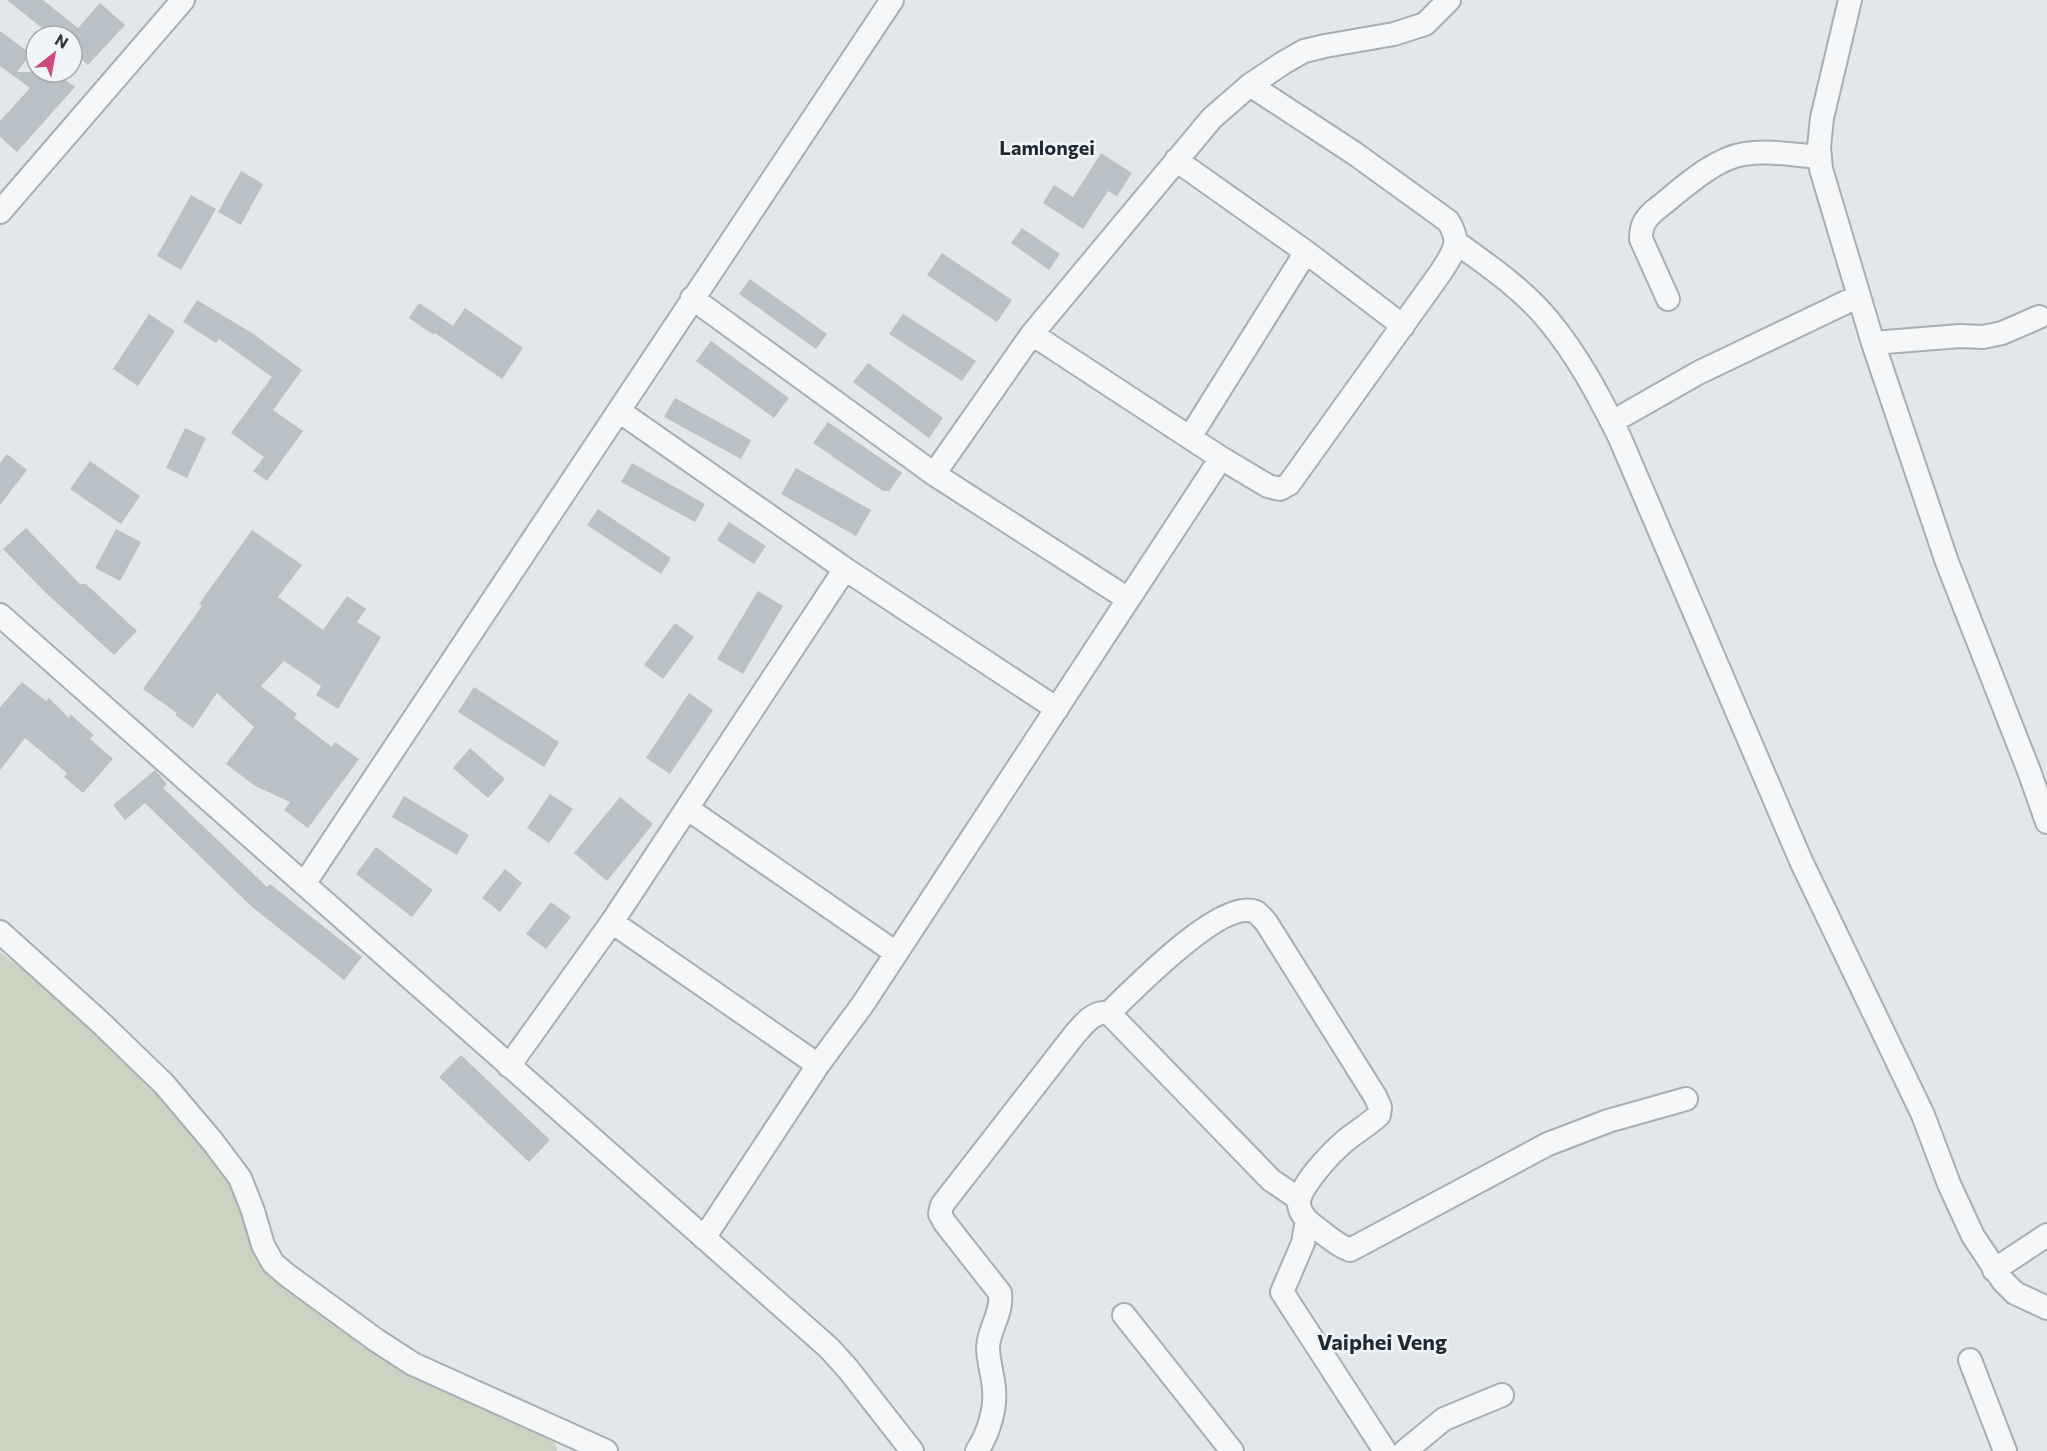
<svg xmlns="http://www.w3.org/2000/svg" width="2047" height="1451" font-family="Commissioner,sans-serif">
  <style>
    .green { fill: #cbd4c3 }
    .building { fill: #b9c1c7 }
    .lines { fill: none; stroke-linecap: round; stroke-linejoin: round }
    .minor-casing { stroke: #a7afb4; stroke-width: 26 }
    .minor { stroke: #f5f7f8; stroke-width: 22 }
    .labels { text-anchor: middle; stroke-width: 5; stroke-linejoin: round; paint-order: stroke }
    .quarter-label { font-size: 20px; font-weight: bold; fill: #1d2933; stroke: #f2f5f7 }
    .district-label { font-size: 22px; font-weight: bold; fill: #1d2933; stroke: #f2f5f7 }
  </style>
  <rect width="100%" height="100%" fill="#e2e7ea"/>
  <path class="green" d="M0 952 177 1089 273 1255 361 1346 554 1441 557 1451H0Z"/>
  <path class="building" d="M7 0H43L78 28 100 3 125 25 88 65 72 52V36H52Z
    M0 31 31 54 17 72H55L75 87 17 152 0 137V121L30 88 0 66Z
    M1101 153 1132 173 1117 196 1108 191 1083 229 1043 203 1054 185 1073 197Z
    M241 171 263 184 241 225 218 212Z
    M191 195 216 209 181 270 157 256Z
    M1022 228 1060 254 1049 270 1011 243Z
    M942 253 1012 300 997 322 927 275Z
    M750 279 827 334 816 349 739 294Z
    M197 300 252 333 302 370 273 410 303 431 267 481 253 471 264 457 231 433 272 377 219 339 216 343 183 322Z
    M419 303 453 326 465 308 523 348 502 379 435 333 434 335 409 318Z
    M149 314 175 331 138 386 113 369Z
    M903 314 976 361 962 381 889 334Z
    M711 341 789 398 774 418 696 361Z
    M868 363 943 418 929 438 853 382Z
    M675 398 751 440 741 459 664 417Z
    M828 422 902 473 889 491H883L813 443Z
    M185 428 206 438 187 478 166 468Z
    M7 454 27 470 0 505V463Z
    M90 461 140 496 121 524 70 489Z
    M632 463 705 504 695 522 621 482Z
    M796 468 871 510 856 536 781 494Z
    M598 509 671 558 661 574 587 525Z
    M729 522 766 546 754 564 717 540Z
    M26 528 80 584H86L137 631 114 655 46 593 3 549Z
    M116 529 141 542 120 581 95 568Z
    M252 530 302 565 278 597 323 630 347 596 366 609 357 622 381 637 338 709 316 695 321 686 284 661 261 686 297 714 294 718 332 747 335 742 359 759 308 828 284 810 290 802 255 786 226 764 254 727 217 693 193 728 175 715 177 713 143 689 202 606 199 604Z
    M758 591 783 606 743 674 717 659Z
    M675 623 694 637 663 679 644 665Z
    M22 682 46 701 49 698 69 718 70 714 94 735 90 739 113 759 83 793 64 777 67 773 25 738 0 770V707Z
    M474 687 559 742 544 767 458 712Z
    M689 693 713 710 670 774 646 758Z
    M470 748 505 779 488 798 453 768Z
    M155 770 167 784 163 788 267 887 270 884 362 957 344 980 252 907 145 803 125 820 113 805Z
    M550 794 573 809 549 843 527 828Z
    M404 796 469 835 457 855 392 817Z
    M620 797 653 824 607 881 574 853Z
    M376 847 433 890 412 917 356 874Z
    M505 869 522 883 500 912 482 898Z
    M551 902 571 917 546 949 526 934Z
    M461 1055 550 1140 529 1162 439 1077Z"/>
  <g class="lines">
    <g class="minor-casing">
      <path id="minor" d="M1850 0 1822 118 1819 147 1821 169 1873 343 1947 562 2029 771 2047 822
        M1176 160 1306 252 1403 326
        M0 212 183 0
        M1457 243C1489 266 1524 290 1549 321 1578 356 1599 396 1619 436L1801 861 1923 1115 1949 1184 1973 1236 2003 1281 2015 1293 2047 1308
        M692 298 934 474 1128 599
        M1668 299 1641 239C1641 226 1644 220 1654 211 1680 191 1712 159 1744 154 1769 150 1795 155 1819 157
        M1032 334 1221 458 1268 486 1280 489 1289 484 1441 272C1454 251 1462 243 1448 221L1354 153 1250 85
        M1873 343 1960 336 1983 337 2002 333 2039 317
        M619 411 845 569 1057 709
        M1612 422 1698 373 1859 296
        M1190 437 1306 252
        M934 474 1032 334 1212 118 1250 85 1283 63 1304 51 1325 46 1394 34 1425 24 1449 0
        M0 615 829 1348 848 1369 912 1451
        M688 809 896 953
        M304 884 892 0
        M612 922 818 1065
        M0 932 101 1023 164 1084 213 1142 240 1178 253 1211 263 1245 273 1263 287 1275 376 1340 413 1364 606 1451
        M1109 1013C1133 990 1222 897 1256 912 1259 914 1263 919 1266 922L1375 1096 1380 1107 1379 1115C1368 1125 1356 1132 1345 1141 1332 1152 1297 1188 1299 1205 1301 1217 1310 1223 1319 1230 1329 1237 1338 1246 1350 1250L1548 1144 1608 1121 1686 1099
        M509 1066 612 922 845 569
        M1307 1220 1303 1243 1282 1292 1385 1451
        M704 1238 818 1065 863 1004 1221 458
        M1994 1270 2047 1235
        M1124 1315 1232 1451
        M1970 1360 2005 1451
        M977 1451C988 1434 996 1410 994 1389 993 1375 988 1361 988 1347 989 1328 1003 1312 1000 1293L945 1223 940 1214 942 1205 1075 1034C1085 1023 1093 1011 1109 1013L1271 1180 1299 1199
        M1405 1451 1444 1419 1502 1395"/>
    </g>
    <use href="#minor" class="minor"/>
  </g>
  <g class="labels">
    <g class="quarter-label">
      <text x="1047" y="155">Lamlongei</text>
    </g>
    <g class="district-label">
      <text x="1382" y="1350">Vaiphei Veng</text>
    </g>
  </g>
  <g transform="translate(54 54) rotate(31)"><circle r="28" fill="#f2f5f7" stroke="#a2a9af" stroke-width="1.5"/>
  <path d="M0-4.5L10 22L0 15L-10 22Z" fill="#cb4b7b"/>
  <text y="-9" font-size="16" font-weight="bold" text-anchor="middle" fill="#2a3842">N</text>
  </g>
</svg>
